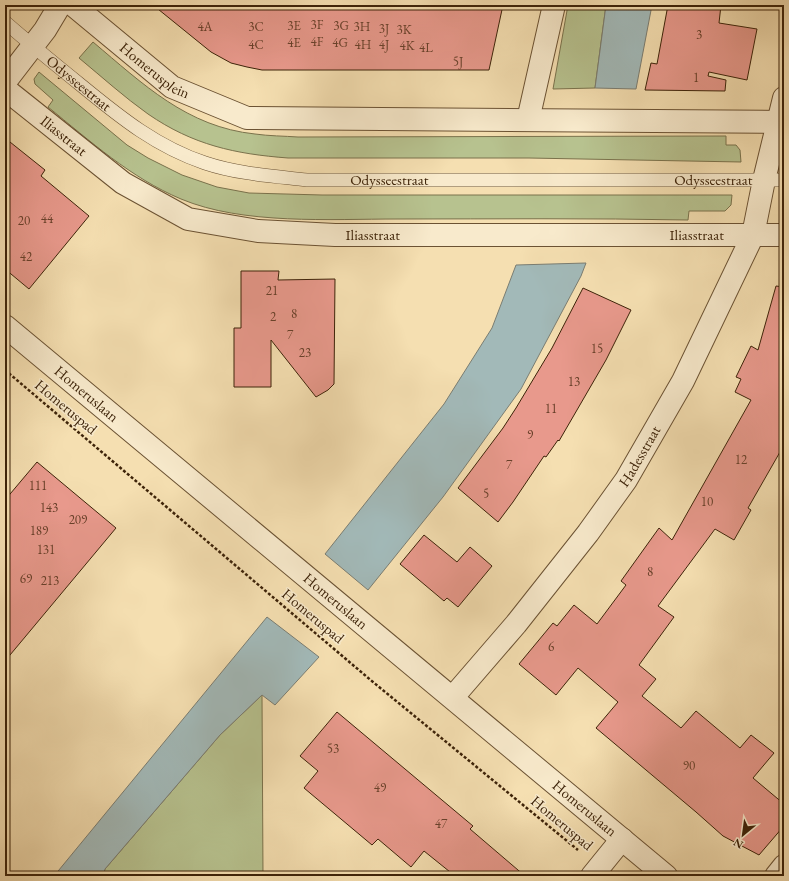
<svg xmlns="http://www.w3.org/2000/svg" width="789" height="881" font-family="'EB Garamond',serif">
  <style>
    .green { fill: #b7c28f; stroke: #7a724c }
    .water { fill: #a2b9b8; stroke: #7a7d72 }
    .building { fill: #e8998c; stroke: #3d2309 }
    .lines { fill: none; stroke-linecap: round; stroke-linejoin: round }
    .lane-casing { stroke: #6b5233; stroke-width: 14 }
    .street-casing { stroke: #6b5233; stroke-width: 24 }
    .path { stroke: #3d2309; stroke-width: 2.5; stroke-dasharray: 3 2; stroke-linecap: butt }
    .lane { stroke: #f8eacc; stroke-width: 13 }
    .street { stroke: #f8eacc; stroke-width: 22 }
    .labels { text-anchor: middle; stroke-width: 3; stroke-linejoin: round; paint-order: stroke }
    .number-label { font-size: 13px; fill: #68402a }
    .street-label { font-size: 15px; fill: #3d2309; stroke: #f8eacc }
  </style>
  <rect width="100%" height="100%" fill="#f5dfb1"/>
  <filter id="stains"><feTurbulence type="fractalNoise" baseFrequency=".005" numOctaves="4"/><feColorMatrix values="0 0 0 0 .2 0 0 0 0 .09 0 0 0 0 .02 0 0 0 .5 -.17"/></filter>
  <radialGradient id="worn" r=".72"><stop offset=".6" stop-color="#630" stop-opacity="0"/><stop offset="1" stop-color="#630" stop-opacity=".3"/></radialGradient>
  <path class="green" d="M568 5H606L595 88 553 89Z
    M93 42C143 84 187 127 255 134 269 136 284 136 298 137L726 136V145H736L740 150 741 162 529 158H288C235 154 193 145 148 114 124 97 102 77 79 58Z
    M39 72 127 145 148 158 182 175 217 187 249 193 322 195H732L731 205 725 211H689L688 220C591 218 495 219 398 219 330 219 243 225 181 199 131 178 90 141 48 107L53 100 35 84 34 79Z
    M262 695 263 876H103L105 869 220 735Z"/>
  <path class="water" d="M606 5H652L636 89 595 88Z
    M586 263 581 276 521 389 443 497 368 590 325 554 444 404 492 328 516 265Z
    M267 617 319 657 275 705 262 695 220 735 105 869 103 876H54Z"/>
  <path class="building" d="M153 5H503L489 70H262L247 67 231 63 211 52Z
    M668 5H721L719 23 757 29 747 80 709 72 708 76 726 80 725 91 645 90 651 63 657 64Z
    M5 138 45 170 41 176 89 216 29 289 5 269Z
    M241 271H279L278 280 335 279 334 384 328 390 316 397 271 340V387H234V328H241Z
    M776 286 784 287V445L748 508 751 510 734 540 715 529 658 606 674 617 639 665 656 679 642 696 681 728 696 711 740 748 751 735 774 753 753 778 784 804V822L780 825 783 827 759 855 723 836 696 812 596 728 618 702 578 668 556 695 519 664 553 623 557 626 574 605 597 624 626 585 621 581 659 528 672 540 751 400 735 392 741 379 736 377 751 346 758 350Z
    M583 288 631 310 606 360 559 441 558 440 546 457 544 456 513 502 498 522 458 488 503 428 516 408 552 348Z
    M37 462 116 528 5 661V500Z
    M424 535 457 562 470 547 492 566 458 607 447 598 444 601 400 564Z
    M337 712 473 826 470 829 525 876H455L424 851 411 867 378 839 372 845 304 788 318 771 300 756Z"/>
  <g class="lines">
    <g class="lane-casing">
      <g id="lane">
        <path id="s1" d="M5 22C30 44 56 65 82 86 121 118 157 147 205 163 238 174 273 176 307 180H784"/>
      </g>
    </g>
    <g class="street-casing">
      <g id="street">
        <path id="s2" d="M73 5 172 87 247 118 784 122"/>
        <path d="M5 82 45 30 60 5"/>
        <path id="s3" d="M5 89 123 183 188 219 258 231 335 235H784"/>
        <path d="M528 120 554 5"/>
        <path id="s4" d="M5 326 666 876"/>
        <path id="s5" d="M453 697 516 624 588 533 626 480 683 381 753 235 764 180 784 98"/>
        <path d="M592 876 622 839"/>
        <path d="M776 876 784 866"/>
      </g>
    </g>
    <path class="path" d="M5 370 373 682 578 850"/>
    <use href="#lane" class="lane"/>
    <use href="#street" class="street"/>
  </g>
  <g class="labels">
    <g class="number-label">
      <text x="317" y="29">3F</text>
      <text x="294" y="30">3E</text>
      <text x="341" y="30">3G</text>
      <text x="205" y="31">4A</text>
      <text x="256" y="31">3C</text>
      <text x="362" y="31">3H</text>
      <text x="384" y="33">3J</text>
      <text x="404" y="34">3K</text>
      <text x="699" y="39">3</text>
      <text x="317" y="46">4F</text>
      <text x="294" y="47">4E</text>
      <text x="340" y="47">4G</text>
      <text x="256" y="49">4C</text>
      <text x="363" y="49">4H</text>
      <text x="384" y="49">4J</text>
      <text x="407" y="50">4K</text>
      <text x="426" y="52">4L</text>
      <text x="458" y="66">5J</text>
      <text x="696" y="82">1</text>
      <text x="47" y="223">44</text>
      <text x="24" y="225">20</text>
      <text x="26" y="261">42</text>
      <text x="272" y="295">21</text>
      <text x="294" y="318">8</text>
      <text x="273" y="321">2</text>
      <text x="290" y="339">7</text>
      <text x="597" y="353">15</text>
      <text x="305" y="357">23</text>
      <text x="574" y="386">13</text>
      <text x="551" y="413">11</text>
      <text x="530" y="439">9</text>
      <text x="741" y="464">12</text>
      <text x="509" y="469">7</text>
      <text x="38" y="490">111</text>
      <text x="486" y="498">5</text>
      <text x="707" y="506">10</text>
      <text x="49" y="512">143</text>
      <text x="78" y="524">209</text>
      <text x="39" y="535">189</text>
      <text x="46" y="554">131</text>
      <text x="650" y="576">8</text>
      <text x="26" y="583">69</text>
      <text x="50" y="585">213</text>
      <text x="551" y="651">6</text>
      <text x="333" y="753">53</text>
      <text x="689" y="770">90</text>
      <text x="380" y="792">49</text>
      <text x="441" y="828">47</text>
    </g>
    <g class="street-label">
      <text dy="5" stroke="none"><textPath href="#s2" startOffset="105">Homerusplein</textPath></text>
      <text dy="5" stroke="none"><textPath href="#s1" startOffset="96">Odysseestraat</textPath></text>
      <text dy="5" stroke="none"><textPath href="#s3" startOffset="75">Iliasstraat</textPath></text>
      <text dy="5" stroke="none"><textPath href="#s1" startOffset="432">Odysseestraat</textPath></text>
      <text dy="5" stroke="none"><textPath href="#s1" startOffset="756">Odysseestraat</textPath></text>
      <text dy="5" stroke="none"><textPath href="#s3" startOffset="411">Iliasstraat</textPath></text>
      <text dy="5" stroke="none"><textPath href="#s3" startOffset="735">Iliasstraat</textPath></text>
      <text dy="5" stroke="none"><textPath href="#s4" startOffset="106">Homeruslaan</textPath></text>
      <text transform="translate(66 407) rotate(40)" y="5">Homeruspad</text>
      <text dy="5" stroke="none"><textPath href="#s5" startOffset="305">Hadesstraat</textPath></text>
      <text dy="5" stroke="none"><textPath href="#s4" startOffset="430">Homeruslaan</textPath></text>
      <text transform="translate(313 616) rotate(40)" y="5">Homeruspad</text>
      <text dy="5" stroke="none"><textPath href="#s4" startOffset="754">Homeruslaan</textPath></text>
      <text transform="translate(562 823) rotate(40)" y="5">Homeruspad</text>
    </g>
  </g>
  <rect width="789" height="881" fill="none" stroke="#f5dfb1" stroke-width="20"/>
  <rect x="6" y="6" width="777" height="869" fill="none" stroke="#3d2309" stroke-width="2"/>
  <rect x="10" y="10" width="769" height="861" fill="none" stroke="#3d2309"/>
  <g transform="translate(743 835) rotate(209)" stroke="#f8eacc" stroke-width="3" paint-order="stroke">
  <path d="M0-3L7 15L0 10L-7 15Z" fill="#3d2309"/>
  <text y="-6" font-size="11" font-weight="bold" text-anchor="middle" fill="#3d2309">N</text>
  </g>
  <rect width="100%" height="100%" filter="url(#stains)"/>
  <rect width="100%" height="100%" fill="url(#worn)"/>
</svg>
